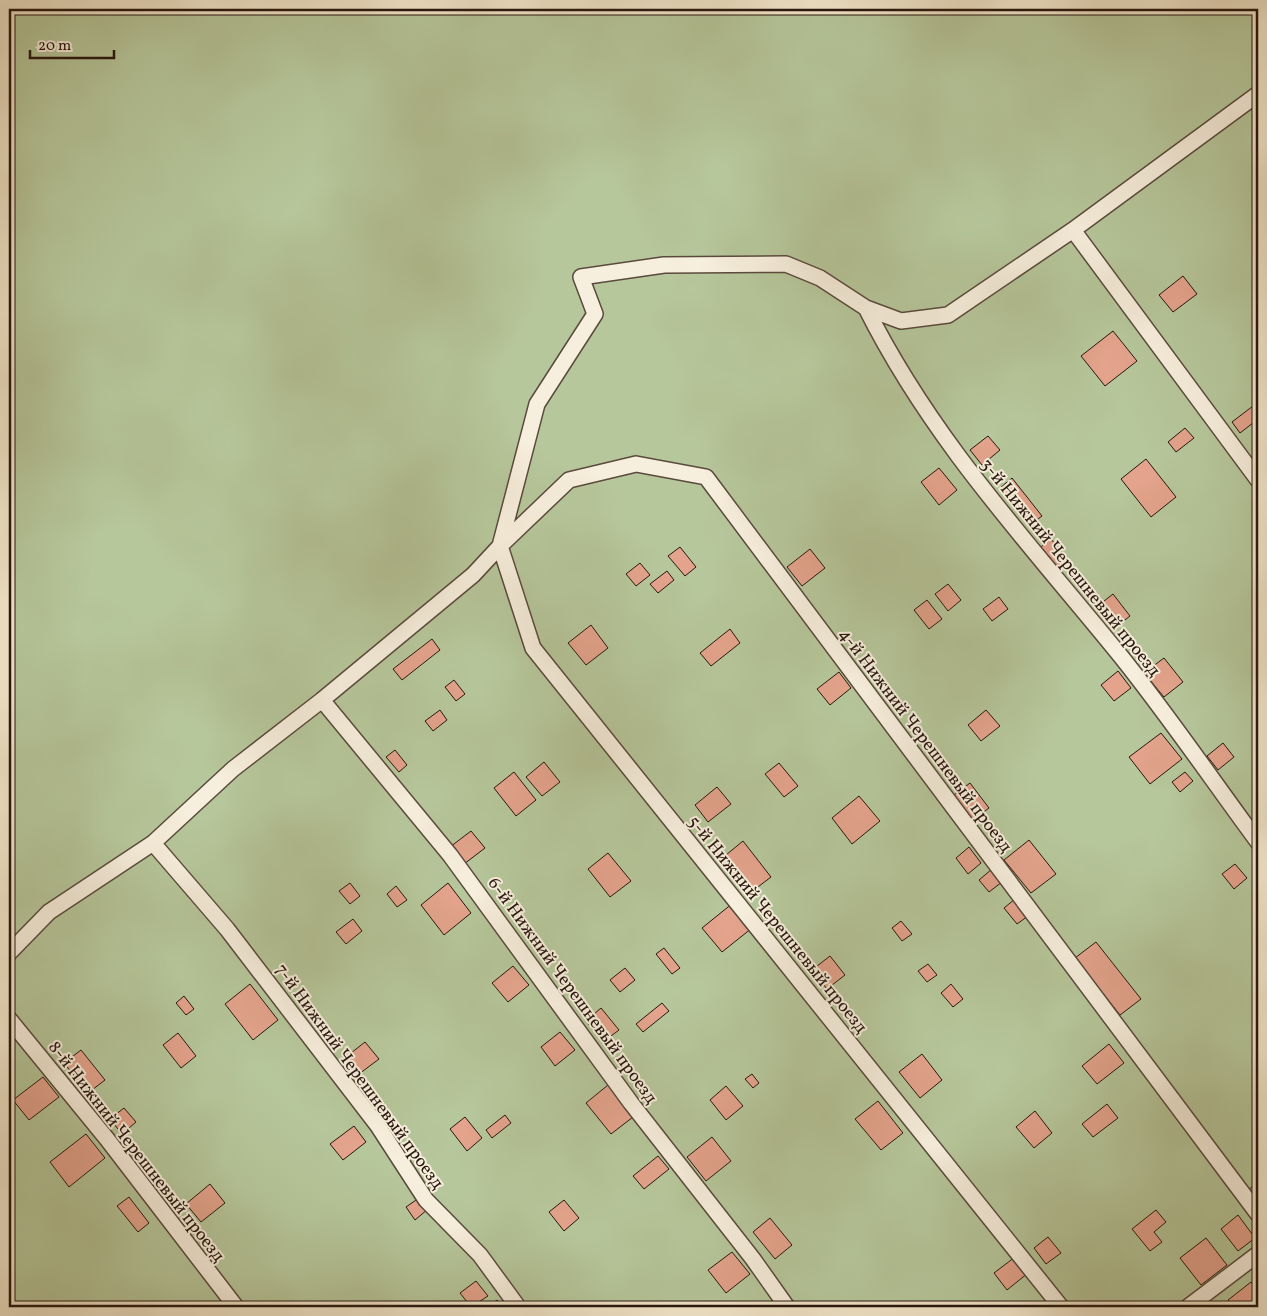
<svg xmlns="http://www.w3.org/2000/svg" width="1267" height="1316" font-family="Vollkorn,serif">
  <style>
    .green { fill: #b6c79b; stroke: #6e6e54 }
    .building { fill: #e3a38c; stroke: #27160e }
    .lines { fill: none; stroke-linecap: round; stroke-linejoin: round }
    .service-casing { stroke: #5a4a3d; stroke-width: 18 }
    .service { stroke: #f7efdd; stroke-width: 15 }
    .labels { text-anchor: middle; stroke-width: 4; stroke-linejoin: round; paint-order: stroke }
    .street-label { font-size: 18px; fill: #27160e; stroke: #f7efdd }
  </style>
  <rect width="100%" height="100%" fill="#f2e7cb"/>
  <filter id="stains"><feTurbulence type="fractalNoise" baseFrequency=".004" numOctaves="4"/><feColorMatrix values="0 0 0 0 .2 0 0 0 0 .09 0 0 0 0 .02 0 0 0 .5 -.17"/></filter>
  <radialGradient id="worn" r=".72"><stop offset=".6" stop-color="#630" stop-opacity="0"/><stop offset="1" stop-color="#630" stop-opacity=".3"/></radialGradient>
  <path class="green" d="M9 9H1258V1307H9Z"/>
  <path class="building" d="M1183 276 1197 294 1173 312 1159 295Z
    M1113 331 1137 361 1105 386 1081 356Z
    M1253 406 1258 413V419L1240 433 1232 422Z
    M1185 428 1194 438 1176 452 1168 442Z
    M988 436 1000 450 982 465 970 450Z
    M1146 459 1176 497 1151 517 1121 479Z
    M939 468 957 490 939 505 921 482Z
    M1012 478 1042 516 1030 525 1000 488Z
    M1051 539 1067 559 1057 566 1041 547Z
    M680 547 696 567 685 576 668 556Z
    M810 549 825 568 802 586 787 567Z
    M640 563 650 575 636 586 626 574Z
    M667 571 674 580 658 593 650 584Z
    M948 584 961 600 948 611 935 594Z
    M1113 594 1130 616 1116 627 1099 605Z
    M999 597 1008 609 992 621 983 609Z
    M927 600 942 619 929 629 914 610Z
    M591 625 608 648 586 665 568 643Z
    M730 629 740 643 711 666 700 653Z
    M432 639 440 650 402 680 393 669Z
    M1164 658 1183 682 1164 697 1144 673Z
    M1118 671 1131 688 1114 701 1101 685Z
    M839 672 851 688 830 705 817 689Z
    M454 680 465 694 456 701 445 687Z
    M440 710 447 720 433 731 425 721Z
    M986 710 1000 726 981 741 968 725Z
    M1161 733 1182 759 1150 784 1129 757Z
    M1223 743 1234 757 1218 770 1207 756Z
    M395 750 407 765 399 772 386 757Z
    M544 762 560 782 542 796 526 777Z
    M779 763 798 786 784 797 765 774Z
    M514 772 536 800 516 816 494 788Z
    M1185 772 1193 781 1180 792 1172 782Z
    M970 783 989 808 973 820 954 795Z
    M717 787 731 804 708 822 695 805Z
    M859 796 880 821 852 844 832 818Z
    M471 831 485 848 464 864 450 847Z
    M1029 840 1056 874 1031 893 1004 860Z
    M743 841 771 877 754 890 726 855Z
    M969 847 981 863 968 874 956 858Z
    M608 853 631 881 610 897 588 869Z
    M1235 864 1247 878 1234 889 1222 874Z
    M992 869 1002 882 989 892 979 880Z
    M350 883 360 896 350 904 339 891Z
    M448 883 471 913 444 935 421 905Z
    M396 886 407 900 397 907 387 894Z
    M1015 899 1028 916 1017 924 1004 908Z
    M733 903 752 928 722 952 702 928Z
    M353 919 362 931 346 944 336 932Z
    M901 921 912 934 902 941 892 928Z
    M1096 942 1141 999 1120 1015 1075 958Z
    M664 948 680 968 672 974 656 954Z
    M830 956 845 975 827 989 812 970Z
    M928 964 937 975 927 982 918 971Z
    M513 966 529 985 508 1002 492 983Z
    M625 968 635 980 620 992 610 980Z
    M250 984 278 1020 253 1040 225 1004Z
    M951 984 963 999 953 1007 941 993Z
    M184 996 194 1009 186 1015 176 1003Z
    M662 1003 669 1011 643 1032 636 1024Z
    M601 1008 619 1030 603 1042 586 1021Z
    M560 1032 575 1050 555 1066 541 1047Z
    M178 1033 196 1056 181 1068 163 1045Z
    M365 1042 379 1059 359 1074 346 1057Z
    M1109 1044 1124 1063 1097 1084 1082 1066Z
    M81 1050 105 1080 88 1093 64 1063Z
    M922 1054 942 1080 920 1098 899 1072Z
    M752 1074 759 1083 753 1088 745 1079Z
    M43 1077 59 1097 29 1120 13 1100Z
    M608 1085 633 1117 611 1134 586 1103Z
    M726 1086 743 1106 726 1120 710 1100Z
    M878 1101 903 1133 881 1150 855 1119Z
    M1107 1104 1118 1118 1093 1137 1082 1124Z
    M124 1108 136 1122 122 1134 110 1119Z
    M1035 1111 1052 1133 1034 1148 1016 1127Z
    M505 1115 511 1123 492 1138 486 1130Z
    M465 1117 482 1138 467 1151 450 1129Z
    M354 1126 366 1142 343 1160 330 1144Z
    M86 1134 105 1158 69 1187 50 1162Z
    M712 1137 731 1161 706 1181 687 1157Z
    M658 1156 669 1169 644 1189 633 1176Z
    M1258 1182V1206L1247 1191Z
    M210 1184 225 1203 201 1222 186 1204Z
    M129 1197 149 1223 138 1232 117 1206Z
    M419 1198 428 1209 415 1220 406 1207Z
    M564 1200 579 1218 564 1231 549 1212Z
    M1156 1210 1166 1222 1154 1232 1162 1242 1150 1251 1132 1229Z
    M1238 1215 1255 1238 1238 1251 1221 1229Z
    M770 1218 792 1245 775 1259 753 1232Z
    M1048 1237 1061 1253 1046 1264 1034 1248Z
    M1206 1238 1227 1265 1201 1285 1180 1258Z
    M732 1252 750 1274 726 1293 708 1270Z
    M1015 1257 1028 1273 1007 1290 994 1273Z
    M476 1281 488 1296 471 1307 460 1293Z
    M1251 1282 1258 1291V1307H1234L1228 1300Z
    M497 1300 502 1307H488Z"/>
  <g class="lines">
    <g class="service-casing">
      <path id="service" d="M1073 230 1258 480
        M866 308C933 442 1030 544 1123 659 1170 718 1213 781 1258 842
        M322 700 450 855 631 1103 753 1259 787 1307
        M153 843 227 929 378 1126 426 1200 480 1255 518 1307
        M9 953 49 912 153 843 233 769 322 700 473 575 500 546 537 404 595 314 581 277 664 265 786 264 820 278 866 308 901 321 948 315 1073 230 1258 94
        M9 1019 107 1139 236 1307
        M1061 1307 533 648 500 546 569 480 636 464 706 477 1258 1214
        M1188 1307 1258 1254"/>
    </g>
    <use href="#service" class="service"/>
  </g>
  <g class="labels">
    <g class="street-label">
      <text transform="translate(1071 567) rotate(51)" y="6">3-й Нижний Черешневый проезд</text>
      <text transform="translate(926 740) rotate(53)" y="6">4-й Нижний Черешневый проезд</text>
      <text transform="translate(778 924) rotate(51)" y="6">5-й Нижний Черешневый проезд</text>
      <text transform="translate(573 990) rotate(54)" y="6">6-й Нижний Черешневый проезд</text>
      <text transform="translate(360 1076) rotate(54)" y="6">7-й Нижний Черешневый проезд</text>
      <text transform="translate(137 1151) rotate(52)" y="6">8-й Нижний Черешневый проезд</text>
    </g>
  </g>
  <rect width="1267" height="1316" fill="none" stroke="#f2e7cb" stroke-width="30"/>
  <rect x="10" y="10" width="1247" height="1296" fill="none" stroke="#27160e" stroke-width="2.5"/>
  <rect x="15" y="15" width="1237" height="1286" fill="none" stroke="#27160e"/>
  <path d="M30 50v8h84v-8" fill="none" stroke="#27160e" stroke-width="2.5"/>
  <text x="38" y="50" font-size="15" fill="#27160e" stroke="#f7efdd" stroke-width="4" paint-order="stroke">20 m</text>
  <rect width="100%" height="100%" filter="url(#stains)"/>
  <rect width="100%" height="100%" fill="url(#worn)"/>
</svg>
